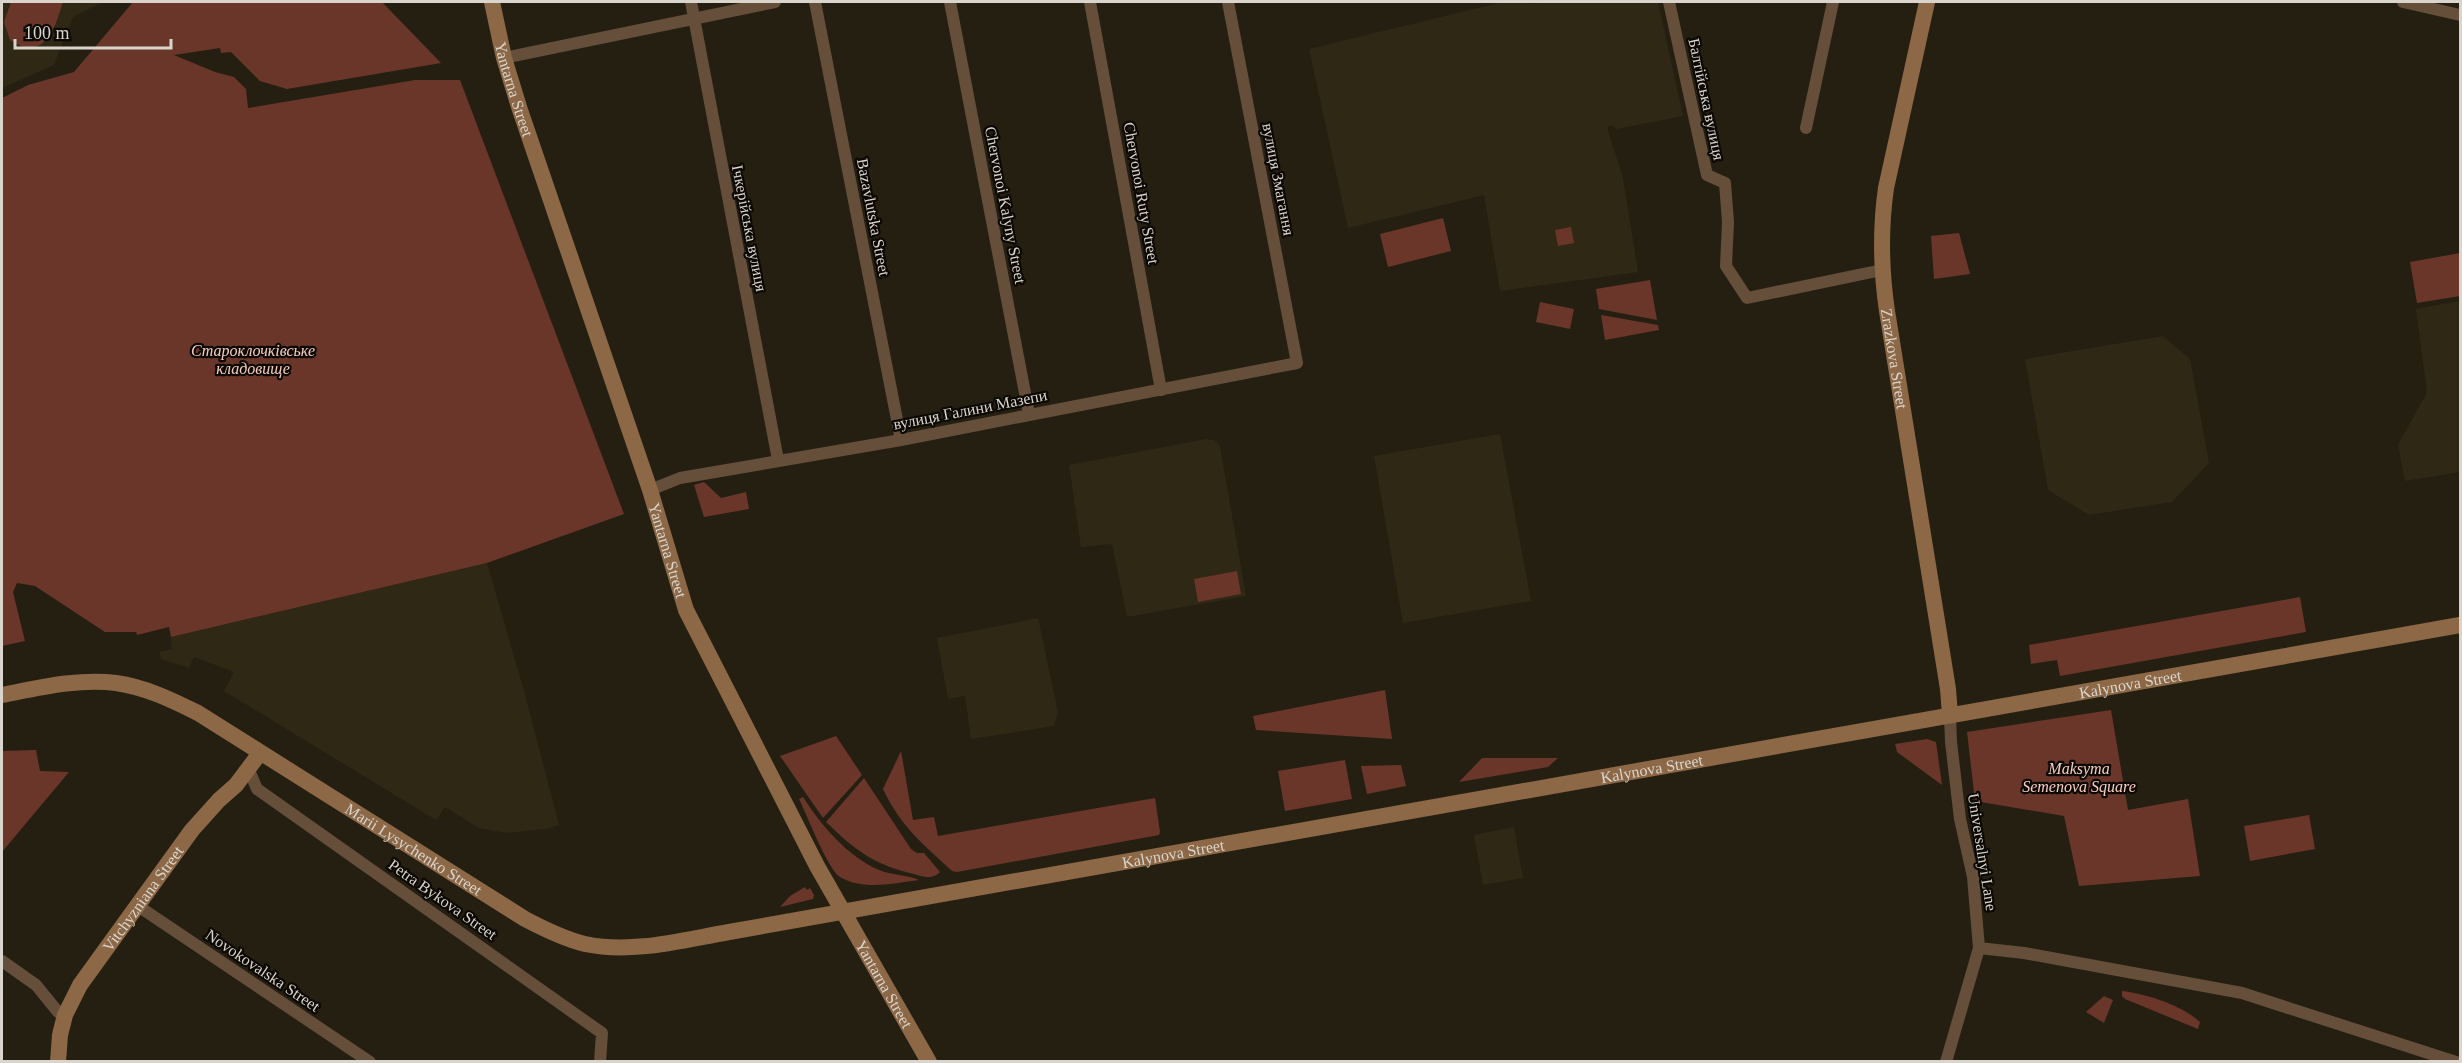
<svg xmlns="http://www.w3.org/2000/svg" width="2462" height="1063" font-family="'Times New Roman',serif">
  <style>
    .built { fill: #2f2814 }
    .green { fill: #693629 }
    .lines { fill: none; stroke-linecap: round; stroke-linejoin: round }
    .street { stroke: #654e3a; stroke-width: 12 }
    .secondary { stroke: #8c6847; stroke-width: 16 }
    .labels { text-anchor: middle; stroke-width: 4.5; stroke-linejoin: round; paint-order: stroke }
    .street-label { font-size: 16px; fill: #d9d5cc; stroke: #0c0904 }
    .park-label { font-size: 16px; font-style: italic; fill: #f7ccc0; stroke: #0c0904 }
  </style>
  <rect width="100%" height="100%" fill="#251f11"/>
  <path class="built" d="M2 2H103L73 17 54 65 2 88Z
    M1503 2H1530L1531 4 1544 2H1658L1683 116 1616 129 1612 125 1607 127 1623 178 1638 272 1500 291 1484 195 1348 228 1309 49Z
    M2460 301V472L2405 481 2398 445 2427 392 2416 309Z
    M2163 336 2190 359 2209 463 2172 502 2089 515 2048 490 2025 359Z
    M1500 434 1531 601 1403 623 1374 456Z
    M1206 439 1214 440 1220 446 1246 596 1127 617 1112 544 1081 547 1069 465Z
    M487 563 525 694 559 825 547 829 506 833 479 828 445 807 436 820 224 691 234 672 194 657 189 668 161 659 159 652 172 649 171 637Z
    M1038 618 1058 712 1054 726 971 739 965 696 948 699 937 638Z
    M1514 827 1523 878 1483 885 1474 835Z"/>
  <path class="green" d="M11 2H63C56 22 52 47 26 49L10 40 4 22Z
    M133 2H382L441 63 287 89 260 81 231 52 221 53 220 48 174 55 215 72 234 77 246 89 248 108 415 80H460L624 514 487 563 171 637 169 627 137 635 136 632H105L35 586 17 583 13 592 25 641 2 646V98L28 85 74 72Z
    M1443 218 1451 251 1388 267 1380 234Z
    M1571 227 1574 243 1558 246 1555 230Z
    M1959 233 1970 274 1934 279 1931 236Z
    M2460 253V296L2417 303 2410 262Z
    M1650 280 1657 320 1599 309 1596 289Z
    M1540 302 1574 309 1570 329 1536 322Z
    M1601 315 1658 325 1659 330 1605 340Z
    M704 482 721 498 746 492 749 509 704 517 694 485Z
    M1237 571 1241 594 1198 602 1194 579Z
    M2300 597 2306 632 2060 676 2057 660 2031 664 2029 645Z
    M1385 690 1392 739 1256 730 1253 716Z
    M2111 710 2128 810 2188 799 2200 876 2079 886 2064 816 1975 801 1967 732Z
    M836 736 862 775 823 818 780 756Z
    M1927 739 1936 742 1942 785 1897 752 1895 744Z
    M36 750 40 771 69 772 2 852V751Z
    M901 751 913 820 934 817 938 836 1155 798 1160 832 1159 835 957 872 952 871C922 843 901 827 883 789Z
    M1482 758H1558L1548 767 1459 782Z
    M1345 760 1352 799 1285 811 1278 771Z
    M1401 765 1406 786 1367 794 1361 766Z
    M864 778 911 849 917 853H924L940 872C932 880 924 877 914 874 874 865 855 850 826 822Z
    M803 797C821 825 847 856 879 870 891 875 908 875 919 880 895 883 863 891 840 877 828 870 807 815 799 799Z
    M2309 815 2315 849 2250 861 2244 826Z
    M805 887 807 890 810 888 814 895 813 899 780 907 790 896Z
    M2122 991C2146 994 2182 1005 2200 1022L2198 1029 2125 999 2122 996Z
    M2104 996 2113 1000 2104 1023 2086 1012Z"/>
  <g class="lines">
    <path class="street" d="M691 2 778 460
      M815 2 901 440
      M950 2 1029 414
      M1090 2 1161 390
      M1669 2 1707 175 1725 183 1728 222 1726 266 1747 298 1882 270
      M2403 2 2460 15
      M504 58 775 2
      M1806 128 1833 2
      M650 490 680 478 901 440 1297 363 1228 2
      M249 770 257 789 602 1033 600 1062
      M138 906 370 1062
      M1979 948 2024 953 2242 993 2456 1062
      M2 961 36 985 58 1012 65 1015
      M1946 1062 1979 948 1973 877 1960 819 1951 742 1950 715"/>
    <g class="secondary">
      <path id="s1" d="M492 2 504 58 520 110 650 490 686 610 817 866 929 1062"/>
      <path id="s2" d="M1927 2 1886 188C1880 230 1881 270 1887 311L1948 689 1950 715"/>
      <path id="s3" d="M2 695C38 688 79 678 116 683 145 687 172 700 198 713L525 919C544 929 564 939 585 944 633 954 682 940 729 932L2460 625"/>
      <path id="s4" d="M58 1062 60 1035 65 1015 80 985 192 830 219 800 236 785 260 753"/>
    </g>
  </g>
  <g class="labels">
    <g class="street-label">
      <text dy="6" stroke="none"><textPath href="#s1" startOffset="90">Yantarna Street</textPath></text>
      <text transform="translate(1707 99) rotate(78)" y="6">Балтійська вулиця</text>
      <text transform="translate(1279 179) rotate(79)" y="6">вулиця Змагання</text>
      <text transform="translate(1142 193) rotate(80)" y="6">Chervonoi Ruty Street</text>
      <text transform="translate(1006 205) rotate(79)" y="6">Chervonoi Kalyny Street</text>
      <text transform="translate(874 217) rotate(79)" y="6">Bazavlutska Street</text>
      <text transform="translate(750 228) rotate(79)" y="6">Ічкерійська вулиця</text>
      <text dy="6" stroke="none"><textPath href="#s2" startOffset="362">Zrazkova Street</textPath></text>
      <text transform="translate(970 409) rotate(-11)" y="6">вулиця Галини Мазепи</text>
      <text dy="6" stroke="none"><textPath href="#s1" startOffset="576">Yantarna Street</textPath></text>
      <text dy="6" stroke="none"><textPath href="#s3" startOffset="2223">Kalynova Street</textPath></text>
      <text dy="6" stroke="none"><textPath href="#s3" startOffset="1737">Kalynova Street</textPath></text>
      <text dy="6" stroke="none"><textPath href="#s3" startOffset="458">Marii Lysychenko Street</textPath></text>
      <text transform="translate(1983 852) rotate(81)" y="6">Universalnyi Lane</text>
      <text dy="6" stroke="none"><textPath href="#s3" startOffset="1251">Kalynova Street</textPath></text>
      <text dy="6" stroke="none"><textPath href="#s4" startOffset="188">Vitchyzniana Street</textPath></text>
      <text transform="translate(443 899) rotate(35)" y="6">Petra Bykova Street</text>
      <text transform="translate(263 970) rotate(34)" y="6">Novokovalska Street</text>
      <text dy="6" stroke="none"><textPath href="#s1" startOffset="1062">Yantarna Street</textPath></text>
    </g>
    <g class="park-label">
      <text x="253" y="356">Староклочківське<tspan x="253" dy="18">кладовище</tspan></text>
      <text x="2079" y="774">Maksyma<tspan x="2079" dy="18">Semenova Square</tspan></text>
    </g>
  </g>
  <rect width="2462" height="1063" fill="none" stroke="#d9d5cc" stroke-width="6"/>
  <path d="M15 39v9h156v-9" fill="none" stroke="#d9d5cc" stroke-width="3"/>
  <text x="24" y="39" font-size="18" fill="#d9d5cc" stroke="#0c0904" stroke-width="4.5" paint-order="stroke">100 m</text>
</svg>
